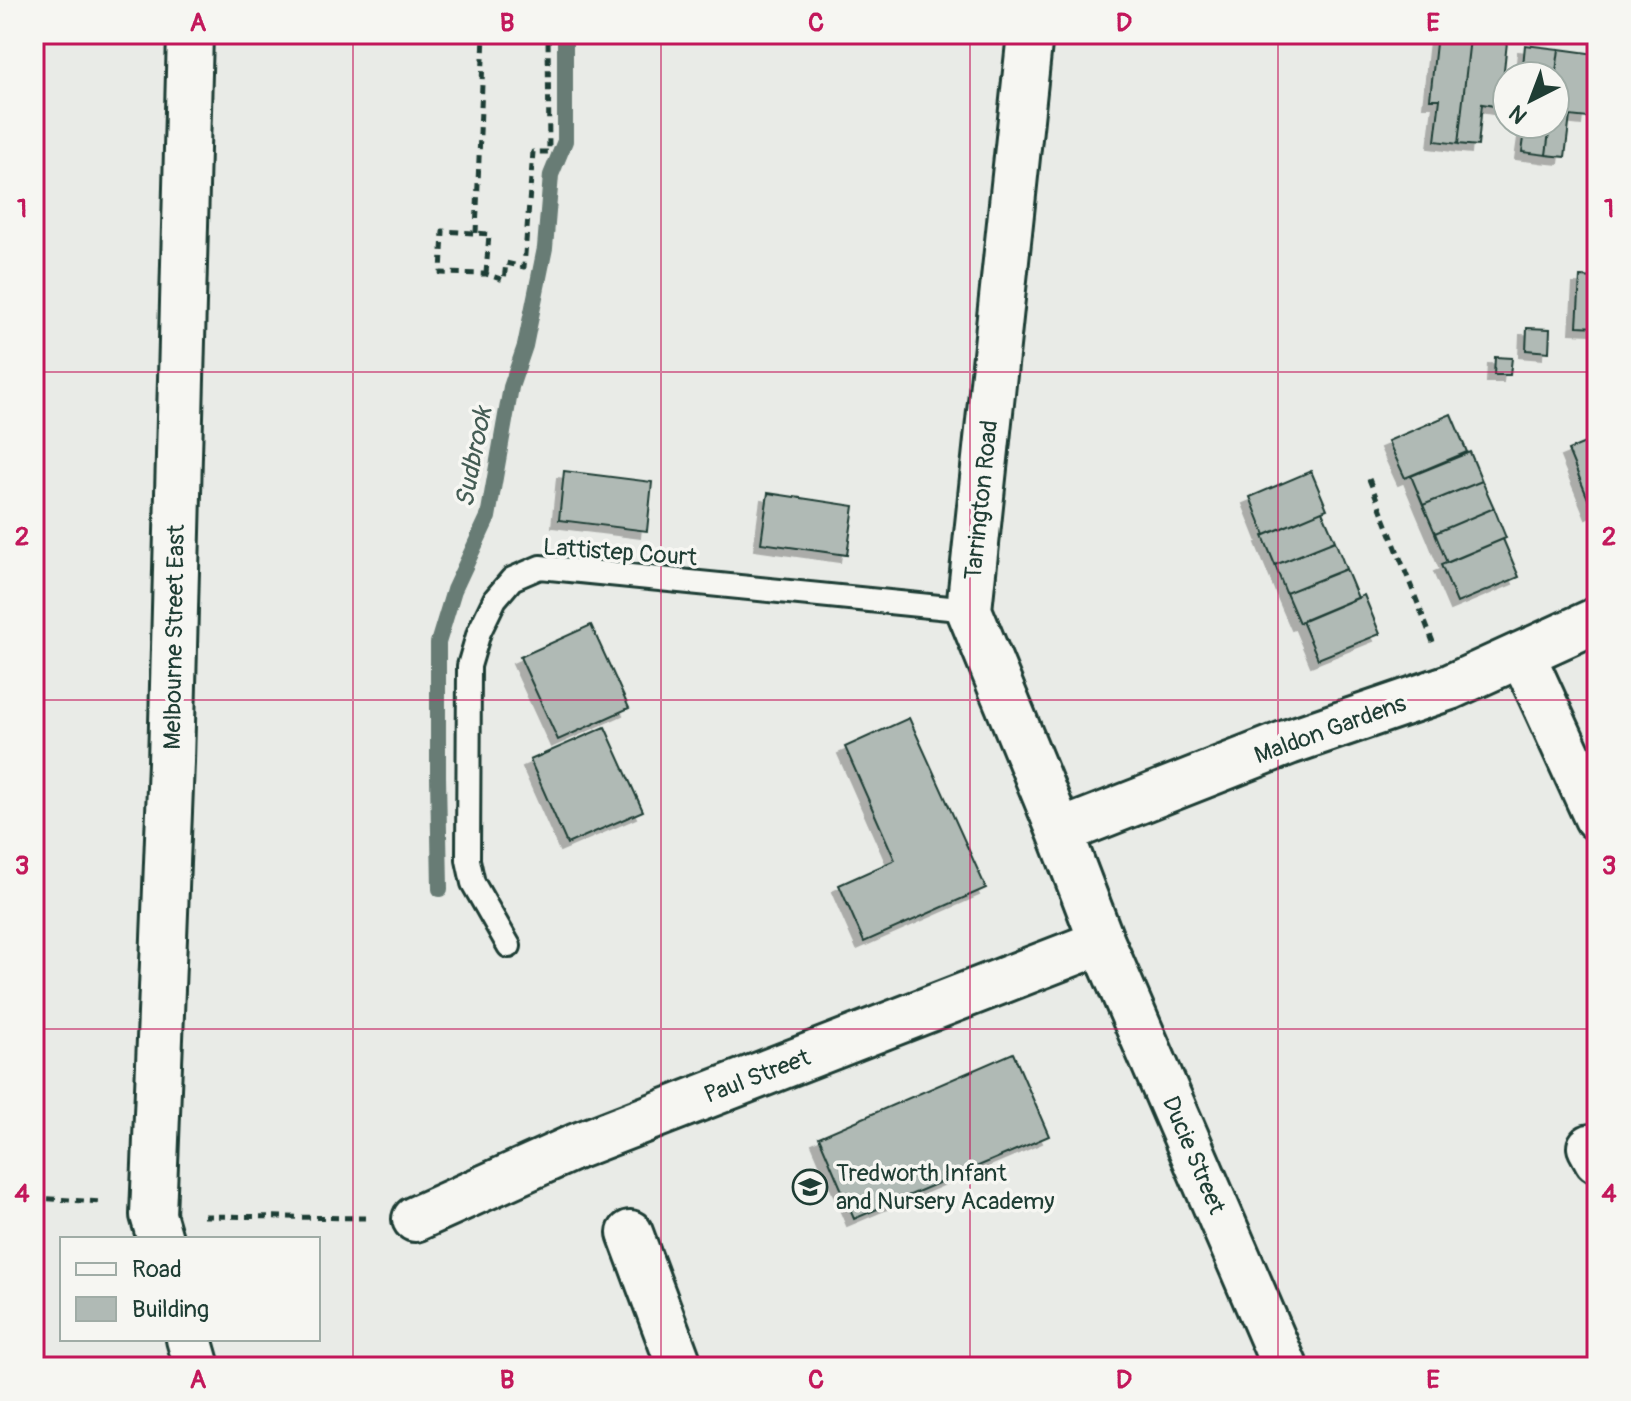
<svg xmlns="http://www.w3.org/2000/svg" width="1631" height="1401" font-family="Pangolin,sans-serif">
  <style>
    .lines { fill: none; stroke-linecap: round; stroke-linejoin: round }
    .stream { stroke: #687c75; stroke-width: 16 }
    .building { fill: #b0bab5; stroke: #1f3d34; stroke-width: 2; filter: url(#shadow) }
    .service-casing { stroke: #1f3d34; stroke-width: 28 }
    .minor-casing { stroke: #1f3d34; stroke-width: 50 }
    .path { stroke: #1f3d34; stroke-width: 5; stroke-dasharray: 8 6; stroke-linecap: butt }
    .service { stroke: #f6f6f2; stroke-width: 22 }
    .minor { stroke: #f6f6f2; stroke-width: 44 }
    .grid { fill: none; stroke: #c2185b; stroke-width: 2; stroke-opacity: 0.55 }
    .labels { text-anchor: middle; stroke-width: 7; stroke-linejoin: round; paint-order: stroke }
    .street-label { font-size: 24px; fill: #1f3d34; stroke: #f6f6f2 }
    .poi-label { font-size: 24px; fill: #1f3d34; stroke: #f6f6f2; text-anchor: start }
    .water-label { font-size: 26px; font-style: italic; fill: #445c54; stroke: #f6f6f2 }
    .neatline { fill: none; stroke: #c2185b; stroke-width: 3 }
    .grid-label { font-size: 26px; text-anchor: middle; font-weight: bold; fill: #c2185b }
  </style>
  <defs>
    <filter id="shadow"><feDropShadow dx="-7" dy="7" stdDeviation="0" flood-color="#0004"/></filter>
  </defs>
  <rect width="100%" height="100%" fill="#e9ebe7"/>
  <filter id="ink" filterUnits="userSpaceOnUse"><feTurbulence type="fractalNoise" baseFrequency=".0125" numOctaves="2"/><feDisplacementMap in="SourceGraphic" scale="16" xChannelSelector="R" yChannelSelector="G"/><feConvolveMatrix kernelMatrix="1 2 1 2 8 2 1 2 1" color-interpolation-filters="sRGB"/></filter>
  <g filter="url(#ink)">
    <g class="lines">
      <path class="stream" d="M440 889 438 776V643L454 590 488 517 511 387 525 346 545 248 551 175 565 141V34"/>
    </g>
    <path class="building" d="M1437 34 1470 38 1458 144 1435 141 1440 99H1430Z
      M1470 38 1507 42 1500 107 1482 104 1478 146 1458 144Z
      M1525 45 1559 49 1555 80V76H1522Z
      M1559 49 1596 54 1588 118 1570 116 1565 157 1546 155 1550 124H1555V80Z
      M1526 124H1550L1546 155 1522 152Z
      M1580 277 1597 278V327L1577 326Z
      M1527 328 1550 329 1549 352 1526 350Z
      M1495 357 1512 358 1510 375H1494Z
      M1451 414 1467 452 1405 478 1388 441Z
      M1597 438V509L1593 511 1568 450Z
      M1470 452 1482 481 1423 505 1411 476Z
      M564 471 652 482 647 531 559 520Z
      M1311 471 1327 509 1265 535 1250 497Z
      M1482 481 1494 508 1435 533 1423 505Z
      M768 493 854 506 847 555 761 543Z
      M1494 508 1506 538 1447 563 1435 533Z
      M1322 511 1335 541 1275 565 1263 536Z
      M1503 539 1519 577 1457 603 1441 565Z
      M1335 541 1346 569 1286 593 1275 565Z
      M1346 569 1358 598 1299 623 1286 593Z
      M1364 595 1380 634 1318 659 1302 621Z
      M591 625 629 708 558 740 520 657Z
      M909 718 986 888 864 942 839 885 895 860 845 747Z
      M605 727 643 811 567 844 530 760Z
      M1013 1053 1049 1136 854 1219 819 1137Z"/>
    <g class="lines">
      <g class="service-casing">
        <path id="service" d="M509 946 473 883 468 860 469 666 479 632 495 599 512 579 540 567 969 610"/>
      </g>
      <g class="minor-casing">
        <path id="minor" d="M1030 34 969 610 1060 832 1102 942 1285 1367
          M1522 654 1597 818
          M1060 832 1289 742 1450 687 1597 620
          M1590 1147 1597 1160
          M415 1219 577 1146 1102 942
          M630 1233 680 1367
          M160 1239 153 1215 171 762 190 34
          M189 1339 197 1367"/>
      </g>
      <path class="path" d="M476 233 484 34
        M486 274 489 234 443 231 441 273 486 274 504 280 506 263 524 267 533 152H549L548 34
        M1369 479 1433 642
        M34 1198 103 1202
        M204 1216 366 1218"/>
      <use href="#service" class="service"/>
      <use href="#minor" class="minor"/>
    </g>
  </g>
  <path class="grid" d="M353 34V1367M661 34V1367M970 34V1367M1278 34V1367M34 372H1597M34 700H1597M34 1029H1597"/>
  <defs>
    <g id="school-ring" transform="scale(1.8)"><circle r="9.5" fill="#f6f6f2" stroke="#1f3d34" stroke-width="1.5"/><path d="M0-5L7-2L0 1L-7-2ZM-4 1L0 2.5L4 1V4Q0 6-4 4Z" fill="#1f3d34"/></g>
  </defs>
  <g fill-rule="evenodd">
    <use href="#school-ring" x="810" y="1187"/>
  </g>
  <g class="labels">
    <g class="street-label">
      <text transform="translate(981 500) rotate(-84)" y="8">Tarrington Road</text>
      <text transform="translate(620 552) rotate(4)" y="8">Lattistep Court</text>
      <text transform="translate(174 637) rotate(-89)" y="8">Melbourne Street East</text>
      <text transform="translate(1330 729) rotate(-20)" y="8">Maldon Gardens</text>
      <text transform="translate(757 1076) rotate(-21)" y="8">Paul Street</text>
      <text transform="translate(1194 1155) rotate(67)" y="8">Ducie Street</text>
    </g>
    <g class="poi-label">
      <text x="836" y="1181">Tredworth Infant<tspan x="836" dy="28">and Nursery Academy</tspan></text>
    </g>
    <g class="water-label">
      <text transform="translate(473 457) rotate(-79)" y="9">Sudbrook</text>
    </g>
  </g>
  <rect width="1631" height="1401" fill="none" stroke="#f6f6f2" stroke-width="88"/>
  <rect x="60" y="1237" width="260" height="104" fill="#f6f6f2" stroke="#a0aca6" stroke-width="2"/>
  <rect x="76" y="1263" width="40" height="12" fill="#f6f6f2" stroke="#a0aca6" stroke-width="2"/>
  <text x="132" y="1277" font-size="24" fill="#1f3d34">Road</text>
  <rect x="76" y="1297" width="40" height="24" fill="#b0bab5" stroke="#a0aca6" stroke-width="2"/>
  <text x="132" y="1317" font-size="24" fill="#1f3d34">Building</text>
  <g transform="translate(1531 100) rotate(222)"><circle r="38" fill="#f6f6f2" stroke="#a0aca6" stroke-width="2"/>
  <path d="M0-6L14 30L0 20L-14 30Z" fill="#1f3d34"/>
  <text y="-12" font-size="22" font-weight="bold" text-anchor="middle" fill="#1f3d34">N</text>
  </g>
  <rect x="44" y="44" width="1543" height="1313" class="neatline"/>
  <g class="grid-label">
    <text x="198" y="31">A</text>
    <text x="507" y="31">B</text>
    <text x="816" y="31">C</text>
    <text x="1124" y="31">D</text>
    <text x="1433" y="31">E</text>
    <text x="22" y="217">1</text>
    <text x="1609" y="217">1</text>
    <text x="22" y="545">2</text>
    <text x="1609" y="545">2</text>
    <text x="22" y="874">3</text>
    <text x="1609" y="874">3</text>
    <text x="22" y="1202">4</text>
    <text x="1609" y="1202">4</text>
    <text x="198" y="1388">A</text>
    <text x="507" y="1388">B</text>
    <text x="816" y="1388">C</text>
    <text x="1124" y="1388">D</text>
    <text x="1433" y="1388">E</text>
  </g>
</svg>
